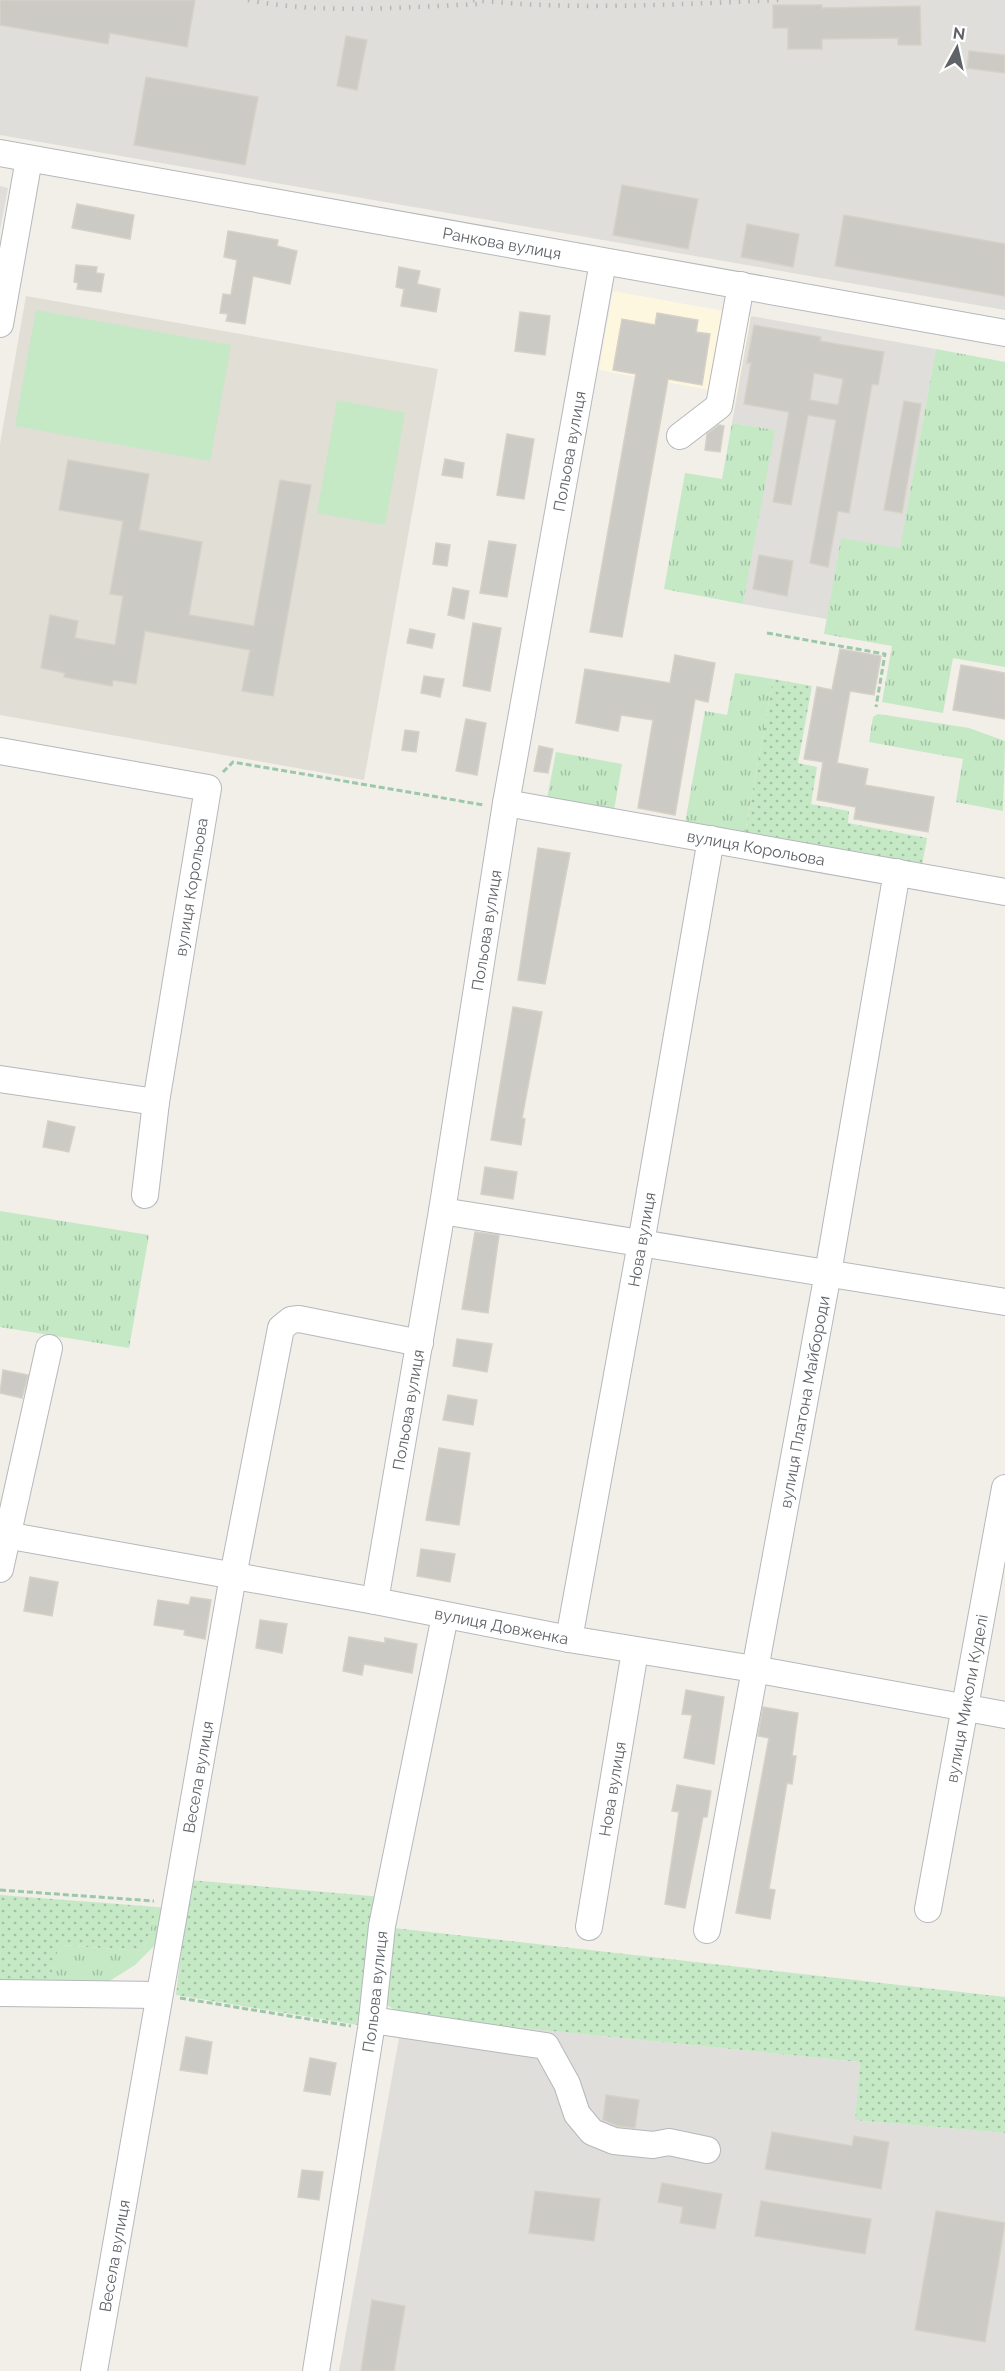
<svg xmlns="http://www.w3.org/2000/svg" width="1005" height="2371" font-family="Raleway,sans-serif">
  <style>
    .commercial { fill: #fef7e0 }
    .industrial { fill: #e0deda }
    .education { fill: #e1ded6 }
    .grass { fill: url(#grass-tufts) }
    .garden { fill: url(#garden-dots) }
    .pitch { fill: #c5e8c5 }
    .building { fill: #cccac5; stroke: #d6d1c6; stroke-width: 1.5; fill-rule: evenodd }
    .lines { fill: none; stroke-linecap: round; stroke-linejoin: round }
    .minor-casing { stroke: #b5b8bc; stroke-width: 28 }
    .path { stroke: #9cc7a9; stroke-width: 3; stroke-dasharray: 6 3; stroke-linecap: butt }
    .minor { stroke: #fff; stroke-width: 26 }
    .rail { stroke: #b6b7b8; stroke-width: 4.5; stroke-dasharray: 1.5 8; stroke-linecap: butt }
    .labels { text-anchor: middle; stroke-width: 5; stroke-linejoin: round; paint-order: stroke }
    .street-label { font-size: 16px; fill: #5f6368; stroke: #fff }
  </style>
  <defs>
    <pattern id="grass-tufts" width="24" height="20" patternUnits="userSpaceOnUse" patternTransform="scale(1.5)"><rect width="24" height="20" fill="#c5e8c5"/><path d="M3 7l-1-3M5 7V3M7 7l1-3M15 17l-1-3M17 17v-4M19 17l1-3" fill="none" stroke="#a3c0a4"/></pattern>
    <pattern id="garden-dots" width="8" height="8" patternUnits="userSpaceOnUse" patternTransform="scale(1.5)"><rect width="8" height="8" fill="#c5e8c5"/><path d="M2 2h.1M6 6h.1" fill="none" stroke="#a3c0a4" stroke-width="1.8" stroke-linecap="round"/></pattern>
  </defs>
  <rect width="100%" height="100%" fill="#f1efe8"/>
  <path class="commercial" d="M613 291 751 316 737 395 599 370Z"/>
  <path class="industrial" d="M0 0H1005V310L0 135Z
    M0 186 8 188 0 230Z
    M751 316 936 349 900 549 841 539 827 619 743 604 774 430 732 423Z
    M403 2016 860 2062 855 2120 1005 2133V2371H339Z"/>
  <path class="education" d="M26 296 438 369 364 780 0 715V444Z"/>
  <path class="grass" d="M936 349 1005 362V667L953 658 943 713 882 702 892 646 824 634 841 538 900 548Z
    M732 423 775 430 743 604 664 589 685 473 722 479Z
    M735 673 773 679 745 834 685 823 705 711 727 715Z
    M878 714 969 728 1005 741 1003 811 956 802 963 759 869 742 873 717Z
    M556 752 622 764 614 810 547 798Z
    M0 1211 149 1235 129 1348 0 1327Z
    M157 1907 166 1908 163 1926 155 1945 135 1965 103 1985H0V1980L49 1984 58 1945 144 1951Z"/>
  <path class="garden" d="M773 679 812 686 798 763 817 767 811 804 849 811 848 823 927 838 922 865 745 834Z
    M190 1880 382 1897 358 2025 176 1995Z
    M0 1895 157 1907 144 1951 59 1945 49 1984 0 1980Z
    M394 1928 1005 1997V2133L855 2120 860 2062 403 2016 386 2004Z"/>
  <path class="pitch" d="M36 310 231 345 210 461 15 426Z
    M337 400 405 413 385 525 317 513Z"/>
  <path class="building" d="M0 0H195L187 47 110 33 108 44 0 25Z
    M773 5H822V8L920 6 921 45H898V38L822 39V49H788V28H773Z
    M346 36 367 40 357 90 337 86Z
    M969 51 1005 55V73L967 68Z
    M146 77 258 97 245 165 134 145Z
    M622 185 698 199 688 249 613 235Z
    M77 204 134 215 130 239 72 228Z
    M844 215 1005 244V296L835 266Z
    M747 224 799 234 793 267 741 257Z
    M228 231 278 240 277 246 297 251 290 284 253 276 245 324 226 321 228 314 220 313 223 294 231 295 237 260 224 257Z
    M76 265 97 267 96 273 104 274 101 292 77 289 78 283 74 282Z
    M399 267 420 271 417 284 440 289 436 312 401 306 404 289 396 287Z
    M520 312 550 316 545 355 515 351Z
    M657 313 698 320 696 332 710 334 702 385 668 379 622 637 590 632 636 374 613 370 622 319 655 325Z
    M754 325 821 337 820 341 884 352 878 385 872 384 849 513 838 511 828 567 810 563 836 420 808 415 791 505 773 502 789 412 744 404 751 363H747ZM814 373 843 379 838 405 810 400Z
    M904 401 921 404 902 513 884 510Z
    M719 425 724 426 720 452 705 450 707 434Z
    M507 434 534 439 524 499 497 495Z
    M445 459 464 463 462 478 442 475Z
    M68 460 149 474 139 530 202 542 189 615 254 626 280 480 311 485 273 696 242 691 250 650 145 631 136 684 113 680 112 686 64 677 65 673 41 668 50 615 78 621 75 638 115 645 123 596 110 594 123 521 59 510Z
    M489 541 516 545 507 597 480 593Z
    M436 543 450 545 447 566 433 564Z
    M759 555 793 561 787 596 753 589Z
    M453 588 469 591 464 619 448 615Z
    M473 623 501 628 490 691 463 686Z
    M410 629 435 634 432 648 407 643Z
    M840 649 881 656 874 695 850 691 837 763 868 769 865 785 934 797 928 832 854 819 856 807 817 800 823 762 804 759 817 687 832 690Z
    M675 655 715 663 708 702 695 699 675 815 638 808 653 720 621 715 618 731 576 723 585 669 670 683Z
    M961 665 1005 673V719L953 710Z
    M424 676 444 679 440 697 421 693Z
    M466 719 486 723 477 775 456 771Z
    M405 730 419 732 416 752 402 750Z
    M539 746 553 749 548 773 534 771Z
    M538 848 570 853 545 984 518 980Z
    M513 1007 542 1012 522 1118 525 1119 521 1145 491 1140Z
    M48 1121 75 1127 69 1152 43 1147Z
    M485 1167 517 1172 513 1199 481 1194Z
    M475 1232 499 1235 488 1313 462 1309Z
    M457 1339 492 1344 487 1372 453 1366Z
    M3 1370 28 1375 22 1398 0 1393Z
    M448 1395 477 1400 473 1425 443 1420Z
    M439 1448 470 1453 459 1525 426 1520Z
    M421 1549 455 1554 450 1582 417 1576Z
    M30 1577 58 1582 52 1616 24 1611Z
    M191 1597 211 1600 205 1639 184 1635 185 1630 154 1625 158 1600 189 1605Z
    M260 1620 287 1624 282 1653 256 1648Z
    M349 1637 385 1643V1638L417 1644 412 1673 364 1664 362 1675 343 1671Z
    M686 1690 724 1697 714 1764 684 1758 692 1715 682 1714Z
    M763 1707 798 1713 792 1756H796L792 1784 787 1783 769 1889 775 1890 770 1919 736 1913 769 1738 758 1736Z
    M677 1785 711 1791 707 1817H703L685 1908 665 1904 679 1812 672 1811Z
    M186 2037 212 2042 207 2074 180 2070Z
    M310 2058 336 2063 330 2095 304 2091Z
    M606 2095 639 2100 635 2128 618 2126 603 2120Z
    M772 2132 852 2146 854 2136 889 2142 881 2189 765 2169Z
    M302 2170 323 2172 319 2200 298 2197Z
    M662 2183 722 2194 715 2229 680 2223 683 2207 658 2202Z
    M535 2191 600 2199 594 2241 529 2233Z
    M761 2201 871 2219 865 2254 755 2236Z
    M936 2211 1005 2223 985 2342 915 2330Z
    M372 2300 405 2306 394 2371H361Z"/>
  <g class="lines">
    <g class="minor-casing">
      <g id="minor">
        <path id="s1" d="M0 153 1005 333"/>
        <path d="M0 324 29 159"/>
        <path d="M680 436 719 406 741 285"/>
        <path d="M0 751 208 788 156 1102 145 1195"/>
        <path id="s2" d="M506 803 1005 892"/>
        <path d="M0 1079 156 1102"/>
        <path d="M442 1211 1005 1302"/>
        <path id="s3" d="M0 1534 375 1601 569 1639 754 1669 1005 1715"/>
        <path d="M0 1569 49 1348"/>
        <path id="s4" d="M375 1601 442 1211 506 803 603 262"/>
        <path id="s5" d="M569 1639 641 1243 711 839"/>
        <path id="s6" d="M928 1909 1005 1488"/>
        <path id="s7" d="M589 1927 635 1651"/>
        <path id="s8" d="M707 1930 828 1273 897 872"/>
        <path d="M0 1993 159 1995"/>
        <path d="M372 2020 546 2046 567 2084 577 2114 592 2132 614 2141 653 2145 669 2142 707 2150"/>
        <path id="s9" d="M94 2371 233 1576 281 1328 291 1320 299 1319 420 1343"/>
        <path id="s10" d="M316 2371 371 2029 382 1926 445 1616"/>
      </g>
    </g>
    <path class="path" d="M767 633 885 654 876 707
      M223 772 233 762 484 805
      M0 1890 154 1901
      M180 1998 351 2026"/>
    <use href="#minor" class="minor"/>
    <path class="rail" d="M248 0C324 15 403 7 481 4
      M473 0C575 11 679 4 781 0"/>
  </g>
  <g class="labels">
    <g class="street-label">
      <text dy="6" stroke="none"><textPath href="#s1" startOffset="510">Ранкова вулиця</textPath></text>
      <text dy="6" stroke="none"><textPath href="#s4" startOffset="1166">Польова вулиця</textPath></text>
      <text dy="6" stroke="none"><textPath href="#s2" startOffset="254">вулиця Корольова</textPath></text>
      <text transform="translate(191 887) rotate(-81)" y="6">вулиця Корольова</text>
      <text dy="6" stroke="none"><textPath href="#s4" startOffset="680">Польова вулиця</textPath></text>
      <text dy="6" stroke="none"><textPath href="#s5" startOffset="406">Нова вулиця</textPath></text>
      <text dy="6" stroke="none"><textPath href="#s8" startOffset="537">вулиця Платона Майбороди</textPath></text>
      <text dy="6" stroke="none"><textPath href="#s4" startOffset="194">Польова вулиця</textPath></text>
      <text dy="6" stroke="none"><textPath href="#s3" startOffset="510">вулиця Довженка</textPath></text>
      <text dy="6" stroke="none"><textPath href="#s6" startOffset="214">вулиця Миколи Куделі</textPath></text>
      <text dy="6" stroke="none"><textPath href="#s9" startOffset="603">Весела вулиця</textPath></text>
      <text dy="6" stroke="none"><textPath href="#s7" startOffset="140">Нова вулиця</textPath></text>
      <text dy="6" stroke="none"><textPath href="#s10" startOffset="384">Польова вулиця</textPath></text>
      <text dy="6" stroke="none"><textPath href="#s9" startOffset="117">Весела вулиця</textPath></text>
    </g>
  </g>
  <g transform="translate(957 48) rotate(8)" stroke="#ffffff" stroke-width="4.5" paint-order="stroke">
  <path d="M0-4.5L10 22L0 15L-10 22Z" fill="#5f6368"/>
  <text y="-9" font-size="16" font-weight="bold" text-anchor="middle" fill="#5f6368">N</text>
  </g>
</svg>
